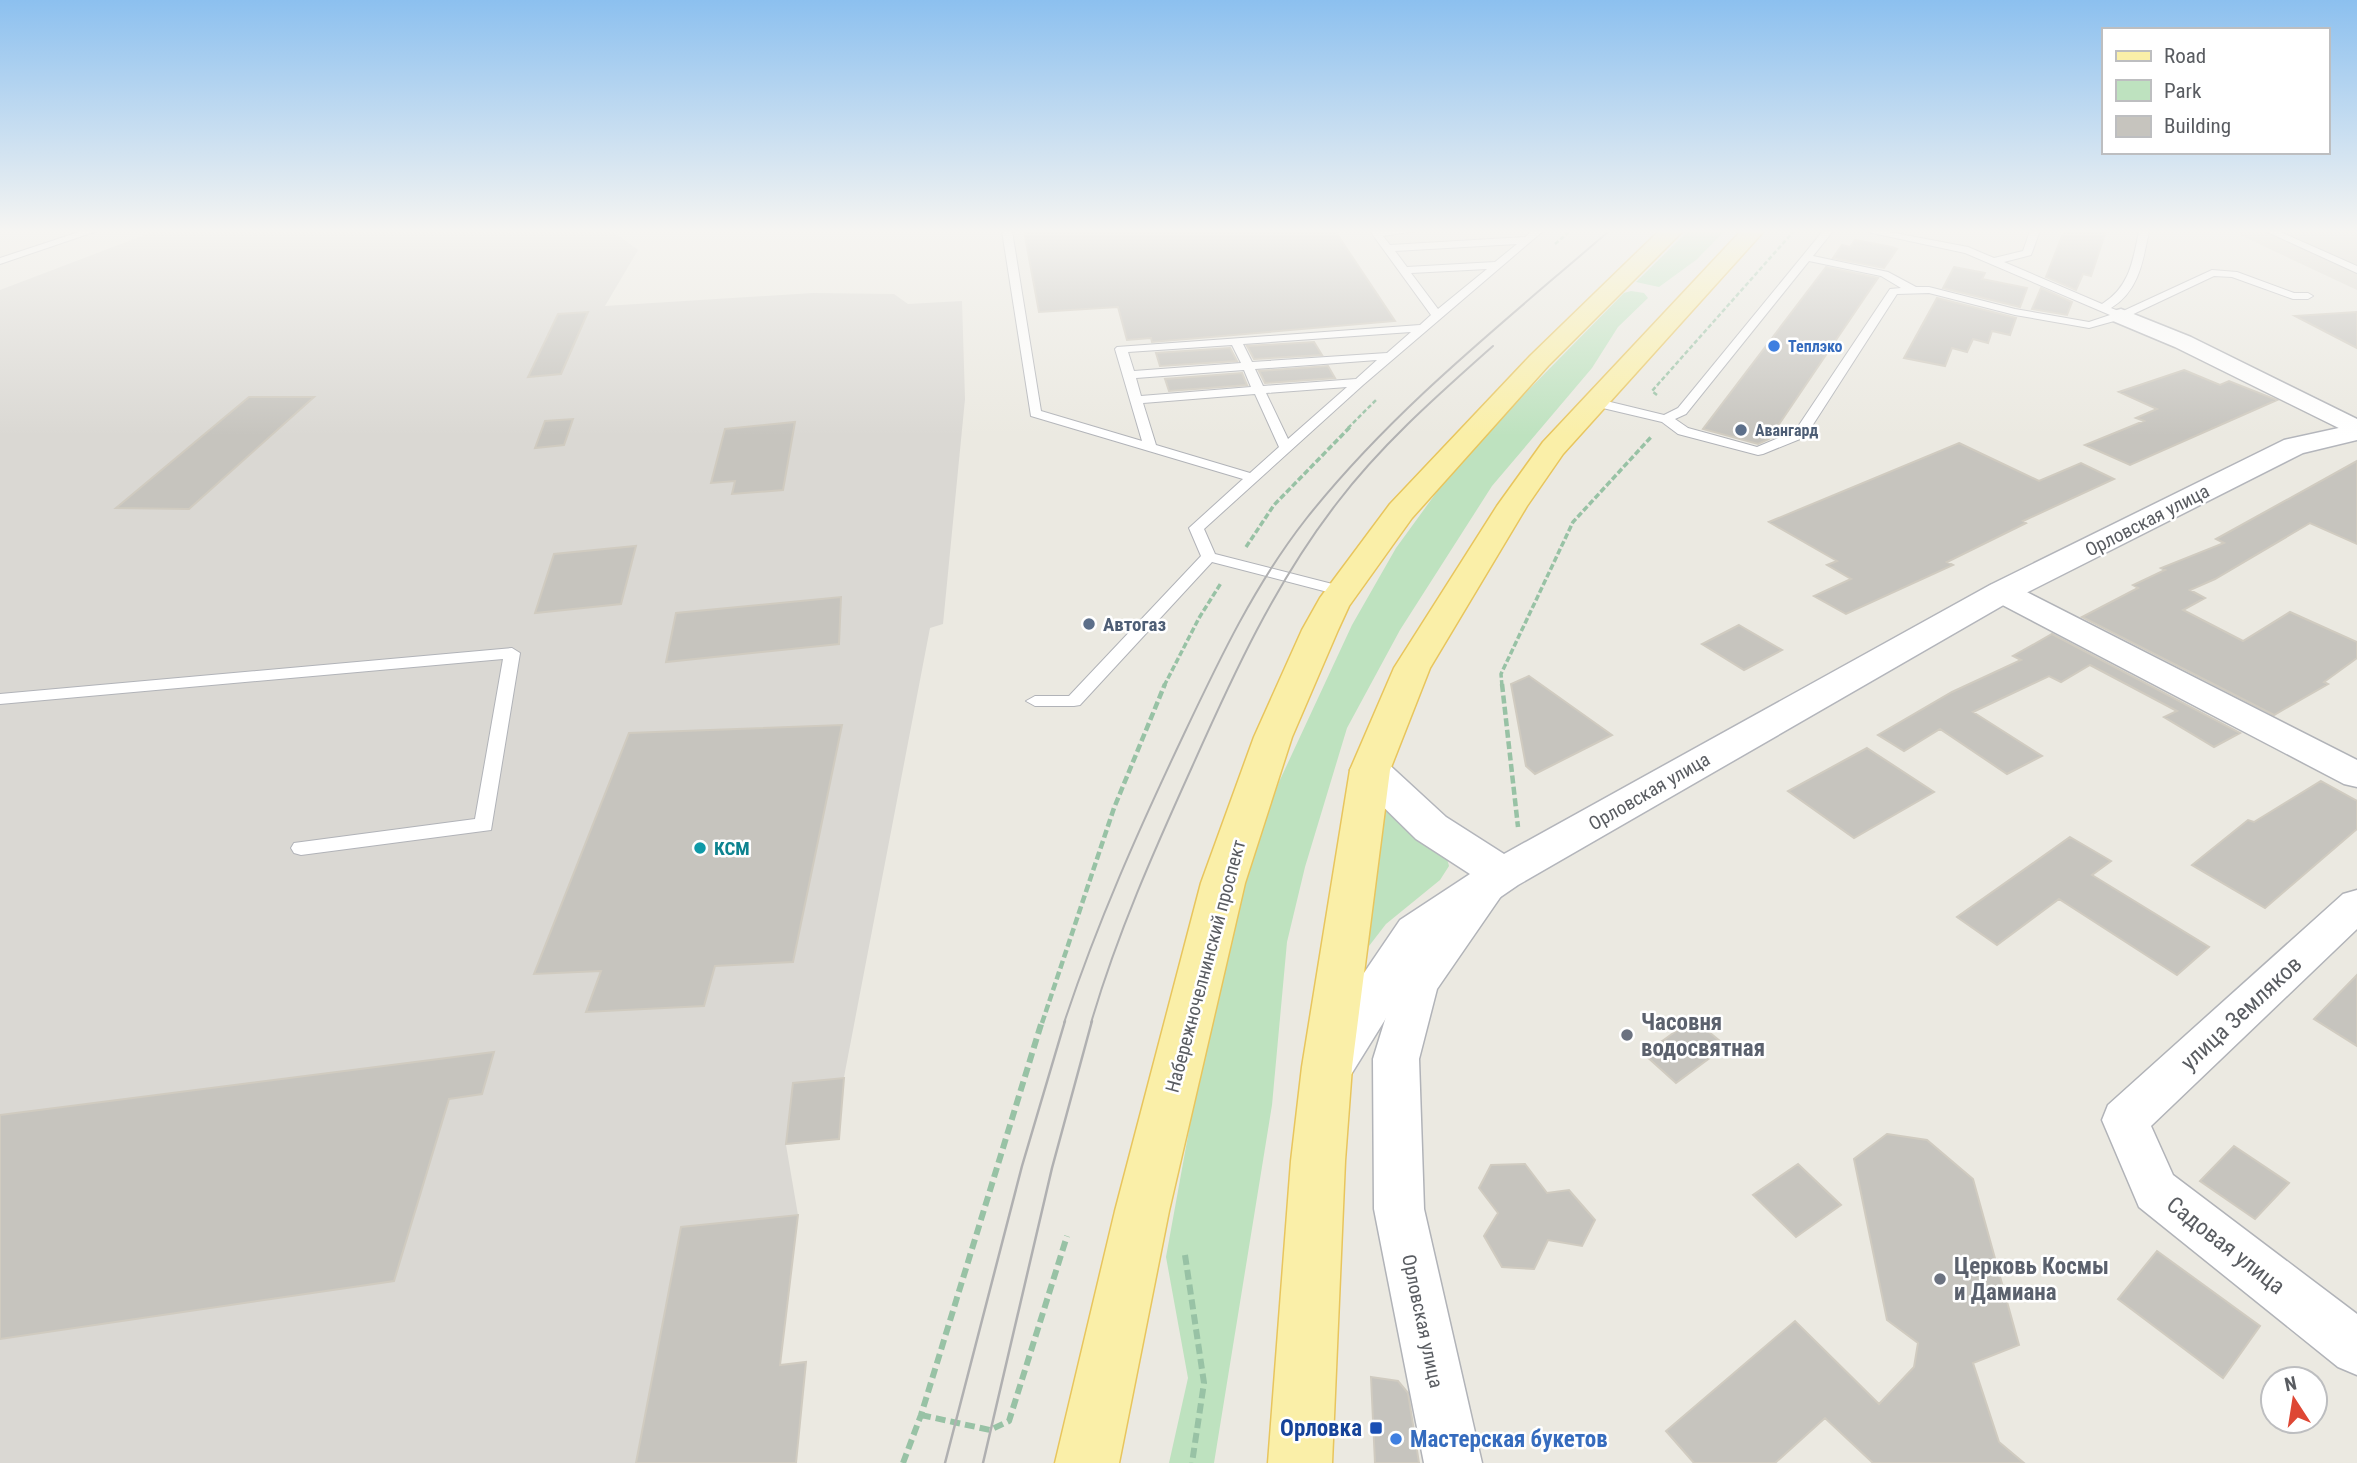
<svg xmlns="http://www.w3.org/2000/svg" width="2357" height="1463" font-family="'Roboto Condensed',sans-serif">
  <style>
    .industrial { fill: #dad8d3 }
    .education { fill: #dbd8cf }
    .green { fill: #bee2bf }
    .building { fill: #c6c4be; stroke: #d0cbc0; stroke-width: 2 }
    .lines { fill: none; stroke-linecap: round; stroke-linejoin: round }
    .lane-casing { stroke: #b1b3b8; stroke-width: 2 }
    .street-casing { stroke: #b1b3b8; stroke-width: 3 }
    .secondary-casing { stroke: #b3b5bb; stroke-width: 3 }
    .primary-casing { stroke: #e8c55d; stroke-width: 3 }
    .path-far3 { stroke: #98c2a5; stroke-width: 2.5; stroke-dasharray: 4.5 2.5; stroke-linecap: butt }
    .path-far2 { stroke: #98c2a5; stroke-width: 3.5; stroke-dasharray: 6 2.5; stroke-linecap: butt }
    .path-far1 { stroke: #98c2a5; stroke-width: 4.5; stroke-dasharray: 8 3.5; stroke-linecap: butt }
    .path { stroke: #98c2a5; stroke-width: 6; stroke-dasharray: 10 5; stroke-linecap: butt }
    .lane { fill: #fff; fill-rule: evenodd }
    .street { fill: #fff; fill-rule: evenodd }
    .secondary { fill: #fff; fill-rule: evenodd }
    .primary { fill: #faefa8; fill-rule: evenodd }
    .tram-far1 { stroke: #b0b0b1; stroke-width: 2 }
    .tram { stroke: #b0b0b1; stroke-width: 2.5 }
    .shop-dot { fill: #3f7fe0; stroke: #fff; stroke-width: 2.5 }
    .service-dot { fill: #5c6f8a; stroke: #fff; stroke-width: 2.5 }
    .culture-dot { fill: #0f9aa8; stroke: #fff; stroke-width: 2.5 }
    .worship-dot { fill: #6b7280; stroke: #fff; stroke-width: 2.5 }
    .transit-dot { fill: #1a4fb4; stroke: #fff; stroke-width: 2.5 }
    .labels { text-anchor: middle; stroke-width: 5; stroke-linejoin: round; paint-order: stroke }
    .far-shop-label { font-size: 16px; font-weight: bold; fill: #366cbe; stroke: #fff; text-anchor: start }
    .far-service-label { font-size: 16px; font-weight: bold; fill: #4e5e75; stroke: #fff; text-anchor: start }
    .street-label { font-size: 19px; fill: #595c61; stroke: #fff }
    .service-label { font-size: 19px; font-weight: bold; fill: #4e5e75; stroke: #fff; text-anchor: start }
    .culture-label { font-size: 19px; font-weight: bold; fill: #0d838f; stroke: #fff; text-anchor: start }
    .near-street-label { font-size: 23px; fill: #595c61; stroke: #fff }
    .near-worship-label { font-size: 23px; font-weight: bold; fill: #5b616d; stroke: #fff; text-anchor: start }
    .near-transit-label { font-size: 23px; font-weight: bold; fill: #164399; stroke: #fff; text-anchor: end }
    .near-shop-label { font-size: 23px; font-weight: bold; fill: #366cbe; stroke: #fff; text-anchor: start }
  </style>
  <rect width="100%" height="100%" fill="#ebe9e1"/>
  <path class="industrial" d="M155 231H612L638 250 605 306 813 293 894 294 908 304 962 301 965 399 943 624 930 628 844 1077 839 1139 786 1145 798 1215 681 1227 636 1463H0V290Z"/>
  <path class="education" d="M2232 231H2357V290L2274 251Z"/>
  <path class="green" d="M1688 231H1725L1696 260 1659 287 1636 282Z
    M1631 291 1644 293 1648 298 1618 327 1592 368 1492 486 1400 630 1347 728 1305 867 1287 942 1272 1105 1214 1463H1169L1188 1378 1166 1257 1211 1009 1239 893 1279 782 1352 625 1396 548 1444 482 1493 426 1624 293Z
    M1386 810 1445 851 1449 866 1440 880 1386 924 1359 959Z"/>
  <path class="building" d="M1024 231H1335L1395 321 1152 342 1151 338 1127 340 1118 307 1039 312Z
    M2064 231H2106L2091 276 2083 274 2076 290 2046 277Z
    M1855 240 1892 247 1897 249 1884 268 1833 258 1842 245 1850 247Z
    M1826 267 1878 278 1769 439 1758 444 1703 429Z
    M1954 267 1985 273 1982 279 2027 288 2020 307 1943 288Z
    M2041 288 2072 302 2067 315 2032 309Z
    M1937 298 2016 318 2010 335 1992 331 1988 343 1973 339 1967 352 1952 348 1945 366 1904 358Z
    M588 312 561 374 528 377 558 314Z
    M2357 312V348L2295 316Z
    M1314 342 1322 355 1254 359 1247 346Z
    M1230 348 1237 361 1160 366 1156 353Z
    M1328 366 1335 378 1265 383 1259 371Z
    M2184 370 2220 385 2229 381 2277 400 2130 465 2085 445 2144 421 2136 418 2157 409 2119 392Z
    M1242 373 1247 385 1169 391 1165 379Z
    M249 397H314L189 509 116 508Z
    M573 419 564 445 535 448 545 421Z
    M795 422 783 490 732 494 735 481 711 483 725 429Z
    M1959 443 2039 481 2081 463 2114 479 2023 521 2026 523 1947 562 1953 565 1846 614 1814 596 1851 579 1827 565 1837 561 1769 522Z
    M2357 461V544L2310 523 2215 579 2190 590 2205 598 2183 610 2243 641 2290 612 2357 642V658L2324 682 2328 684 2274 715 2082 617 2138 588 2133 585 2165 570 2161 568 2224 543 2216 539Z
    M636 546 621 604 535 613 554 554Z
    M841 597 839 644 666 662 676 613Z
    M1739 625 1782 650 1744 670 1702 644Z
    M2052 634 2240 733 2214 747 2164 717 2177 711 2090 665 2061 682 2049 676 1973 712 2042 756 2007 774 1940 729 1904 751 1878 735 1952 692 2021 660 2013 656Z
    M1529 676 1612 735 1535 774 1526 766 1511 684Z
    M842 725 793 962 715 966 704 1006 586 1012 601 971 534 974 629 733Z
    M1867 748 1934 792 1854 838 1788 791Z
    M2321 781 2357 801V829L2265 908 2192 865 2248 820 2254 822Z
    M2070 837 2111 861 2092 875 2209 947 2177 975 2059 899 1997 945 1957 917Z
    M2357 975V1046L2314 1019Z
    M1693 1019 1726 1046 1676 1083 1644 1054Z
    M494 1052 482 1094 449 1099 394 1281 0 1339V1115Z
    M844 1078 839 1139 786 1144 793 1083Z
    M1887 1134 1927 1140 1973 1179 2019 1345 1973 1363 1999 1442 2024 1463H1873L1825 1418 1775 1463H1694L1666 1431 1795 1321 1879 1404 1914 1367 1918 1343 1887 1320 1854 1159Z
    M2234 1146 2289 1183 2255 1219 2200 1181Z
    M1525 1164 1547 1193 1569 1190 1595 1220 1582 1246 1548 1240 1534 1269 1502 1267 1484 1236 1498 1213 1479 1188 1491 1165Z
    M1798 1164 1841 1205 1796 1237 1753 1195Z
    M798 1215 780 1365 806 1362 796 1463H636L681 1227Z
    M2157 1251 2260 1326 2223 1378 2118 1299Z
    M1371 1377 1398 1381 1408 1393 1419 1463H1375Z"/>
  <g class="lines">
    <g class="lane-casing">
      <path id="lane" d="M82 231H97L0 264V258Z
        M1002 231H1012L1041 411 1142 441 1115 349 1117 347 1420 325 1431 315 1370 231H1415L1383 236 1390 245 1525 237 1532 231H1543L1363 385 1204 529 1215 554 1348 588 1351 591 1348 594 1343 596 1212 562 1080 705 1074 706H1035L1026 701 1035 696H1069L1201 556 1189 528 1243 479 1031 416ZM1517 244 1495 262 1407 267 1395 251ZM1487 269 1438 309 1411 273ZM1411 332 1387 353 1252 362 1243 344ZM1232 345 1241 363 1134 371 1128 352ZM1377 360 1356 379 1263 386 1255 369ZM1244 370 1251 387 1141 396 1136 378ZM1347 387 1288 439 1266 393ZM1255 394 1279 447 1250 473 1156 445 1143 403Z
        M1823 231H1833L1813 256 1888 272 1916 287H1929L2015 309 2089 322 2110 315 1965 253 1863 231H1884L1968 247 1994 258 2023 251 2030 231H2040L2031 255 2004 262 2102 304C2130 287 2133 260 2139 231H2149C2143 261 2139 291 2111 308L2121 312 2212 270 2237 272 2294 293H2308L2313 296 2308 299H2293L2232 277 2214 276 2125 318 2089 328 2015 315 1929 293 1897 294 1805 437 1763 454 1758 455 1678 434 1662 422 1590 405 1588 402 1594 398 1664 415 1678 408ZM1809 261 1881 276 1901 288 1890 289 1795 431 1757 447 1688 428 1675 419 1686 414Z
        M2265 231H2278L2357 266V273Z
        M512 648 520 653 491 830 301 855 294 853 291 848 294 843 475 819 503 659 0 704V694Z"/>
    </g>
    <g class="street-casing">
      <path id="street" d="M2121 309 2191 337 2357 419V437L2175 347 2113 321 2110 316 2113 311Z
        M2002 583 2013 585 2357 760V787L2344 784 1991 599 1987 592 1991 585Z
        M1488 871 1502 876 1508 886 1437 989 1419 1059 1424 1209 1482 1463H1424L1374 1209 1373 1059 1396 984 1402 972 1474 876Z
        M2357 890V929L2151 1126 2173 1175 2357 1314V1375L2338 1367 2139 1207 2102 1120 2108 1105 2343 894Z"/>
    </g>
    <g class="secondary-casing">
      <path id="secondary" d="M2357 424V440L2303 453 2014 599 1518 885 1432 944 1347 1081 1329 1087 1311 1081 1304 1066 1311 1051 1400 920 1470 874 1416 839 1356 780 1350 770 1356 760 1370 756 1384 760 1446 817 1504 854 1990 585 2284 440Z"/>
    </g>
    <g class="primary-casing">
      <path id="primary" d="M1659 231H1683L1548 366 1412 518 1349 606 1338 630 1292 737 1245 883 1169 1211 1119 1463H1055L1115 1211 1201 883 1254 737 1302 630 1320 598 1390 504 1530 356Z
        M1741 231H1764L1563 454 1527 506 1430 668 1390 770 1352 1067 1345 1161 1332 1463H1268L1291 1161 1302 1067 1350 770 1394 668 1497 506 1543 442Z"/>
    </g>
    <path class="path-far3" d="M1555 244 1570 231
      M1657 395 1652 391 1794 231
      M1348 428 1377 399"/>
    <path class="path-far2" d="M1246 547 1274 505 1350 427
      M1164 686 1199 618 1221 583
      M1502 686 1501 674 1573 522 1652 436"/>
    <path class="path-far1" d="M1502 684 1518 827
      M1042 1023 1114 808 1165 684"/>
    <path class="path" d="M1185 1255 1204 1383 1192 1463
      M921 1415 990 1430 1009 1421 1067 1236
      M903 1463 921 1415 1042 1021"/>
    <use href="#lane" class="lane"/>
    <use href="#street" class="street"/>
    <use href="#secondary" class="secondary"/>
    <use href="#primary" class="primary"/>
    <path class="tram-far1" d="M1064 1023C1097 923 1139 829 1184 734 1219 660 1255 584 1306 519 1393 409 1504 322 1609 231
      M1091 1023C1117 934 1154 851 1192 767 1233 675 1275 583 1337 503 1382 444 1438 395 1493 346"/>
    <path class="tram" d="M945 1463 1022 1166 1065 1021
      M983 1463 1052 1168 1092 1021"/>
  </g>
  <linearGradient id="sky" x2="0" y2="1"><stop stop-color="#8cc0ef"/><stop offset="0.53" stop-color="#f6f5f2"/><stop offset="1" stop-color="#f6f5f2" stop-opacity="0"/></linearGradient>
  <rect width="2357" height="436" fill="url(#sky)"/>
  <g class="shop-dot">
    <circle cx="1774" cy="346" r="7"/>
    <circle cx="1396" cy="1439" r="7"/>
  </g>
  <g class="service-dot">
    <circle cx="1741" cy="430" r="7"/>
    <circle cx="1089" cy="624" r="7"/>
  </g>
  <circle class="culture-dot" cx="700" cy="848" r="7"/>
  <g class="worship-dot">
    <circle cx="1627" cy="1035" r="7"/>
    <circle cx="1940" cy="1279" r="7"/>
  </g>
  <rect class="transit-dot" x="1369" y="1421" width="14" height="14" rx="3.5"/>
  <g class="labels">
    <g class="far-shop-label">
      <text x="1788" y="352">Теплэко</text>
    </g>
    <g class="far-service-label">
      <text x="1755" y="436">Авангард</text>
    </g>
    <g class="street-label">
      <text transform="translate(2147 520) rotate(-27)" y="7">Орловская улица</text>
      <text transform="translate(1649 791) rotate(-30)" y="7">Орловская улица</text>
      <text transform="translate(1205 966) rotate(-75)" y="7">Набережночелнинский проспект</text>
      <text transform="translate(1423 1321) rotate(78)" y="7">Орловская улица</text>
    </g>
    <g class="service-label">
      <text x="1103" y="631">Автогаз</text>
    </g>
    <g class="culture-label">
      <text x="714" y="855">КСМ</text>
    </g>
    <g class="near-street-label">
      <text transform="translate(2241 1013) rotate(-43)" y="8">улица Земляков</text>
      <text transform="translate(2226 1245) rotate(38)" y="8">Садовая улица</text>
    </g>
    <g class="near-worship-label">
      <text x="1641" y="1030">Часовня<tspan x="1641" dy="26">водосвятная</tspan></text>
      <text x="1954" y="1274">Церковь Космы<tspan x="1954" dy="26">и Дамиана</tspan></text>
    </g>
    <g class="near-transit-label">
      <text x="1362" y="1436">Орловка</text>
    </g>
    <g class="near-shop-label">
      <text x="1410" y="1447">Мастерская букетов</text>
    </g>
  </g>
  <rect x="2102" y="28" width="228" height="126" fill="#ffffff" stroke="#bdbec0" stroke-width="2"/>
  <rect x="2116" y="51" width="35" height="10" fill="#faefa8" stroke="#bdbec0" stroke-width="2"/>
  <text x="2164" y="63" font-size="21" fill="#595c61">Road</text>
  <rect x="2116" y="80" width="35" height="21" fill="#bee2bf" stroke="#bdbec0" stroke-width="2"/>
  <text x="2164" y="98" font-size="21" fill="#595c61">Park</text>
  <rect x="2116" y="116" width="35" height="21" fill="#c6c4be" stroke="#bdbec0" stroke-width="2"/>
  <text x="2164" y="133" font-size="21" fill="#595c61">Building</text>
  <g transform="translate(2294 1400) rotate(348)"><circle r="33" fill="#ffffff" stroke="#bdbec0" stroke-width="2"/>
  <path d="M0-5L12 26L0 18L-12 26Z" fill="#de4734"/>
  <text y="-10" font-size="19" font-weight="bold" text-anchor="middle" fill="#595c61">N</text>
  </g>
</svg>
